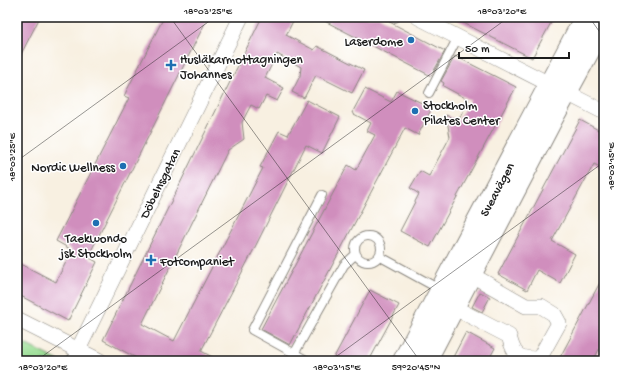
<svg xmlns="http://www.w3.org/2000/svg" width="621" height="378" font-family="'Gochi Hand',sans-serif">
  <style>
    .green { fill: #9bde96; stroke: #5c7d59 }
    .building { fill: #d08ebd }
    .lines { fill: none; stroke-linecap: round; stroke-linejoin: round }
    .service-casing { stroke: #8a867e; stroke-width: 10 }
    .minor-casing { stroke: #8a867e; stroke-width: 16 }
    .secondary-casing { stroke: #8a867e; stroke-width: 24 }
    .service { stroke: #fff; stroke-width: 8 }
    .minor { stroke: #fff; stroke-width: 15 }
    .secondary { stroke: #fff; stroke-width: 22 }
    .ticks { fill: none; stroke: #1c1c1c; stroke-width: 1; stroke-opacity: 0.45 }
    .poi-dot { fill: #1f6fb2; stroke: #fff; stroke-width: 1.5 }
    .labels { text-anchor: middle; stroke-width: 3; stroke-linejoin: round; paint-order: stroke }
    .poi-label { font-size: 13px; fill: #1c1c1c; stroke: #fff; text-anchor: start }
    .street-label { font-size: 13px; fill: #1c1c1c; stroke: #fff }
    .neatline { fill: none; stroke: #1c1c1c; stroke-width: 1.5 }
    .ticks-label { font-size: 10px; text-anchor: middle; fill: #1c1c1c }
  </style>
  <rect width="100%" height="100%" fill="#fff"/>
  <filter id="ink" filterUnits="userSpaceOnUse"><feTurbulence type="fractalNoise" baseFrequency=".025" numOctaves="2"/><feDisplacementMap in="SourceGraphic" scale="8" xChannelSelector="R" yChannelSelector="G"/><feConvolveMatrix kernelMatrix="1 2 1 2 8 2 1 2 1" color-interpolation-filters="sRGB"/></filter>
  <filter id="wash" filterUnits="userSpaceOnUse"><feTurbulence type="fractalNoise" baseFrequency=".012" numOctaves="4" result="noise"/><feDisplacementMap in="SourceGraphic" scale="16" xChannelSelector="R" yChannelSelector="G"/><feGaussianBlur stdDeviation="0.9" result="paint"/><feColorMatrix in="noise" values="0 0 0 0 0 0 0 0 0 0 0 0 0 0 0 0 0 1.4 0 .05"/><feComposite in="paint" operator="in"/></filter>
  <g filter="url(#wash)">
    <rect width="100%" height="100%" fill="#f8f0e1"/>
    <path class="green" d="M17 340 59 361H17Z"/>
    <g id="blocks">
      <path class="building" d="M17 17H40L17 62Z
        M164 17H208L88 257 97 262 68 321 17 294V262L56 282 72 250 56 241 129 98 124 96Z
        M262 17H295L286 35 314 50 317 46 364 70 352 93 316 75 304 98 292 92 300 76 301 67 277 54 265 78 284 88 277 101 266 96 259 109 251 105 242 122 244 139 228 150 142 324 174 341 263 168 260 167 279 131 288 135 307 100 340 117 322 153 306 145 252 253 201 351 220 361H142L103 340Z
        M317 17H380L445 51 431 76Z
        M452 17H554L532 58Z
        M455 56 516 87 430 247 400 231 419 194 410 188 420 171 429 176 450 137 446 115 458 121 469 100 443 86 444 83 441 81Z
        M365 89 391 102 397 91 432 108 418 135 405 128 290 345 261 329 348 165 356 170 375 135 367 131 371 123 352 113Z
        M580 120 604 133V169L594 164 552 241 575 254 560 283 537 270 527 290 498 274Z
        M604 275V340L593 361H558Z
        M370 290 399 305 369 361H332Z
        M480 292 490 297 482 312 472 307Z
        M466 332 495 348 488 361H451Z"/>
    </g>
  </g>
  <g filter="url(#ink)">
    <use href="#blocks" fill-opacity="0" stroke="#8a867e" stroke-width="1"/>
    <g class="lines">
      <g class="service-casing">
        <path id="service" d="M395 18V17
          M429 93 458 37
          M355 249a13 13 0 1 1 26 0a13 13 0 1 1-26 0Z
          M379 256 441 290
          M294 354 344 265 356 254
          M70 361 78 350
          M308 361 252 330 322 195"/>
      </g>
      <g class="minor-casing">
        <path id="minor" d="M418 17 604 112
          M453 307 509 336C514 356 518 359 539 359L559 323 554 314 541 306H526L470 274
          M17 319 100 361
          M78 350 241 17"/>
      </g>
      <g class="secondary-casing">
        <path id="secondary" d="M404 361 586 17
          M425 361 552 118 604 22"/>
      </g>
      <use href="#service" class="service"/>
      <use href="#minor" class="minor"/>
      <use href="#secondary" class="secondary"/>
    </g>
  </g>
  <path class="ticks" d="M170 17 420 361M589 17 604 38M17 161 215 17M36 361 509 17M330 361 604 162"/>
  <g class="poi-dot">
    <circle cx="411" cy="40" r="4"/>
    <path d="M169 59h4v4h4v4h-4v4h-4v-4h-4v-4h4z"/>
    <circle cx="415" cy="111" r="4"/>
    <circle cx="123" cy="166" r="4"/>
    <circle cx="96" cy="223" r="4"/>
    <path d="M149 254h4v4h4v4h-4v4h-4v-4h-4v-4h4z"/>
  </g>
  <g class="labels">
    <g class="poi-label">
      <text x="403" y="45" text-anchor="end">Laserdome</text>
      <text x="180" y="63">Husläkarmottagningen<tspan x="180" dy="15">Johannes</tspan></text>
      <text x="423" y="109">Stockholm<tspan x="423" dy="15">Pilates Center</tspan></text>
      <text x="115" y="171" text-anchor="end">Nordic Wellness</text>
      <text x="96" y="242" text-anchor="middle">Taekwondo<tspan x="96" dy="15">jsk Stockholm</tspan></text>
      <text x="160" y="265">Fotcompaniet</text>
    </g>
    <g class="street-label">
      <text transform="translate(159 183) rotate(-64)" y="5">Döbelnsgatan</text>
      <text transform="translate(496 189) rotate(-62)" y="5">Sveavägen</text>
    </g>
  </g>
  <rect width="621" height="378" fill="none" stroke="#fff" stroke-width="44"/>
  <path d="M459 52v6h110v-6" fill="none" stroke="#1c1c1c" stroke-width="2"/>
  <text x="465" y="52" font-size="12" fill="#1c1c1c" stroke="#ffffff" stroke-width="3" paint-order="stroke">50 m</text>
  <rect x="22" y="22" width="577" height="334" class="neatline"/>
  <g class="ticks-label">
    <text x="208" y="14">18°03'25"E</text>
    <text x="502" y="14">18°03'20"E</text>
    <text transform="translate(11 157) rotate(-90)" y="4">18°03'25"E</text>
    <text transform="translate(610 166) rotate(-90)" y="4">18°03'15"E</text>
    <text x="43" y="370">18°03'20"E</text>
    <text x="337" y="370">18°03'15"E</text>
    <text x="416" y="370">59°20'45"N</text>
  </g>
</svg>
